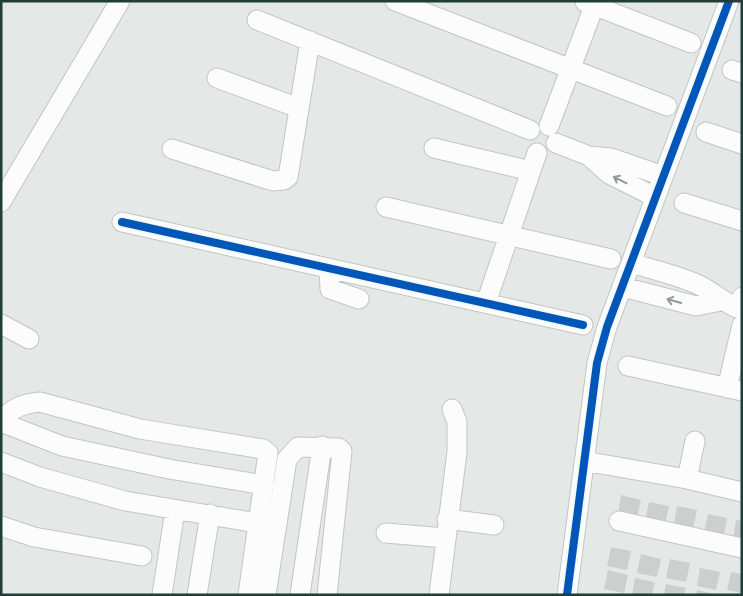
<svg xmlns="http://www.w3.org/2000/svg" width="743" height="596" font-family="'Open Sans',sans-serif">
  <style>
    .building { fill: #cbd0ce }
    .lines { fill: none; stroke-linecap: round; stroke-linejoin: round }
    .minor-casing { stroke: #c1c6c4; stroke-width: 21 }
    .minor { stroke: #fbfcfb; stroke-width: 19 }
    .cycleway-casing { stroke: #f1f8f5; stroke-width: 11 }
    .cycleway { stroke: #0057b8; stroke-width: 8 }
    .oneway { stroke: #8e9c99 }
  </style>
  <rect width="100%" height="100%" fill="#e4e9e7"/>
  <path class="building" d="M621 495 641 500 637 518 618 514Z
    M649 502 669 506 665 525 645 521Z
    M677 506 697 510 693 529 674 524Z
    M708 514 727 518 724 536 704 532Z
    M736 520 742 521V541L733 539Z
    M611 547 631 551 627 570 607 566Z
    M641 554 661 559 657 577 637 573Z
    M670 559 690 563 686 582 666 578Z
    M700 568 720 572 716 590 697 586Z
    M608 570 628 575 624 593 604 589Z
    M731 572 742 574V593L727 590Z
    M635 578 655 582 652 595H632Z
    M666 584 686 588 684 595H664Z
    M697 590 714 594 713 595H696Z"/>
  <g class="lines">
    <g class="minor-casing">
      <path id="minor" d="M395 1 667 106
        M585 2 691 43
        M257 20 530 130
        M732 70 742 73
        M217 78 299 108
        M549 126 596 1
        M706 132 742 144
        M556 143 589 156 611 158 663 176
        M434 148 531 171
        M172 149 273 181 284 180 288 177 310 41
        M589 156 609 174 655 197
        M1 202 120 1
        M684 203 742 221
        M386 207 611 259
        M122 222 583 325
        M631 263C651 269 673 274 692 282 709 288 721 301 737 308L742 297
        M329 268 330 289 359 299
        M623 287 696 306 721 301
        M486 303 537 153
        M1 324 29 339
        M628 366 742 391
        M727 388 742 325
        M1 421C13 407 22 404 40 402L140 429 263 449 268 453 248 595
        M1 422 62 446 169 469 264 485
        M584 461 687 479 742 492
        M1 462 40 477 125 501 257 523
        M687 479 695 441
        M447 519 494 525
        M619 521 742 548
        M1 526 34 537 142 556
        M386 533 445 538
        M162 595 175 510
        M197 595 210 514
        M266 595 287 459 298 447 339 448 342 451 327 595
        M300 595 322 446
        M439 595 457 452V422L452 409
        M567 595 597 363 607 327 729 1"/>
    </g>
    <use href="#minor" class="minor"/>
    <g class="cycleway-casing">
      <path id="cycleway" d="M122 222 583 325
        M567 595 597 363 607 327 729 1"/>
    </g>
    <use href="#cycleway" class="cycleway"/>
  </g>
  <defs><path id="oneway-shaft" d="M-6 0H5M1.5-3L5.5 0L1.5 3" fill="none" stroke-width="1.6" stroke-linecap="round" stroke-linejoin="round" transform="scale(1.25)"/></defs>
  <g class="oneway">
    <use href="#oneway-shaft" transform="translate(620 180) rotate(-153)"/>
    <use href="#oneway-shaft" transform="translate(674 301) rotate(-164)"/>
  </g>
  <rect width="743" height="596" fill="none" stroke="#203d37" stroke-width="5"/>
</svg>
